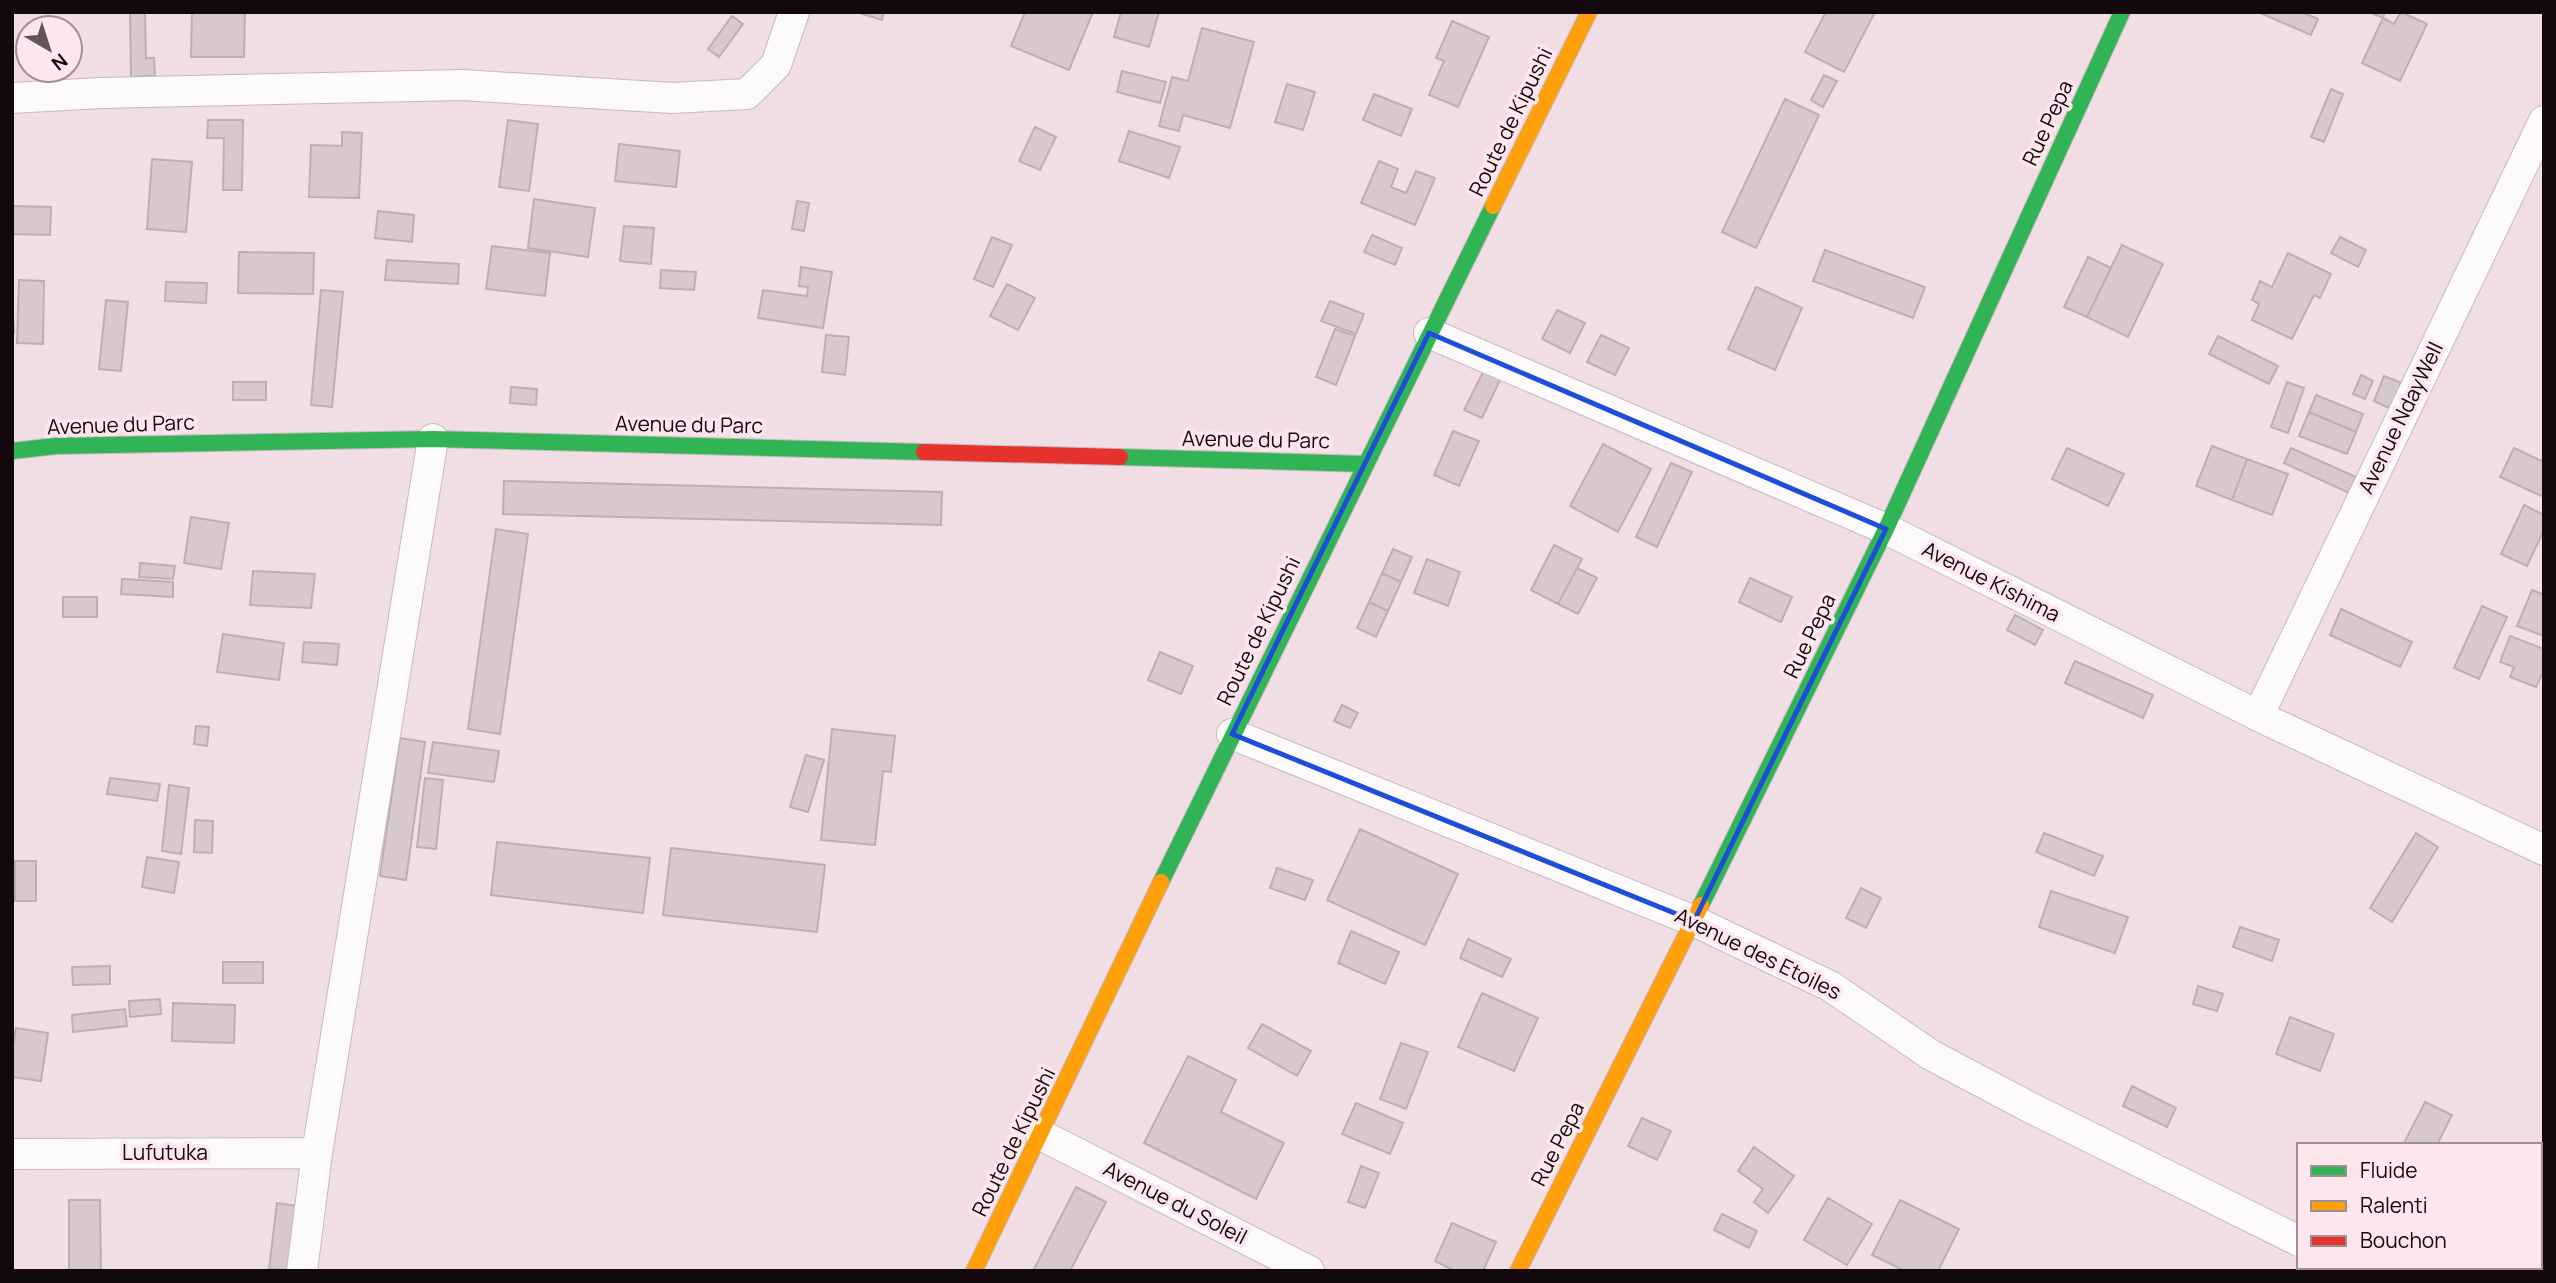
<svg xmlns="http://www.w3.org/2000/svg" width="2556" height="1283" font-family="Manrope,sans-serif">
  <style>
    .building { fill: #d7c8cd; stroke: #bdaeb3; stroke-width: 2 }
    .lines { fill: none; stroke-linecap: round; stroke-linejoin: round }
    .street-casing { stroke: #c7b8bc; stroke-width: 32 }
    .fast-casing { stroke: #c7b8bc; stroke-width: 18 }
    .slow-casing { stroke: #c7b8bc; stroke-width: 18 }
    .jam-casing { stroke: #c7b8bc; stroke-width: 18 }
    .street { stroke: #fdfafb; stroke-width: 30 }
    .fast { stroke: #30b455; stroke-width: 16 }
    .slow { stroke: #ff9f0a; stroke-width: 16 }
    .jam { stroke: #e5322d; stroke-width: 16 }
    .marked { fill: none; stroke: #1d4ed8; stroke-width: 5; stroke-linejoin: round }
    .labels { text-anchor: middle; stroke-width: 7; stroke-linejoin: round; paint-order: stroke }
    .street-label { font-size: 21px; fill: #13080b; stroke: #fde7ed }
  </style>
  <rect width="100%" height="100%" fill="#f1dee4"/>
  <path class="building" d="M130 12H145L146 58H154L155 76 131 77Z
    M192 12H245L244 57H191Z
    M856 12H884L882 20Z
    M1025 12H1093L1069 70 1011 46Z
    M1121 12H1159L1149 47 1114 37Z
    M1826 12H1875L1844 72 1805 52Z
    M2258 12H2302L2318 19 2311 35Z
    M2369 12H2385L2383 18Z
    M2401 12 2427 24 2400 81 2362 63 2383 18 2394 24Z
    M732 16 743 24 719 57 708 49Z
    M1452 21 1489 37 1458 107 1429 95 1444 61 1436 58Z
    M1202 28 1254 42 1230 128 1183 115 1179 131 1159 126 1172 77 1188 81Z
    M1122 71 1166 82 1160 103 1117 92Z
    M1824 75 1837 81 1823 107 1811 100Z
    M1287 84 1315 92 1303 130 1275 122Z
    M2331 89 2343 94 2324 142 2311 137Z
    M1374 94 1412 109 1401 136 1363 120Z
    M1785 99 1819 115 1756 248 1722 232Z
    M208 120H243L242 190H223L224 138H207Z
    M508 120 538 124 529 191 499 187Z
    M1035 127 1056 137 1040 170 1019 161Z
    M1129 131 1180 147 1169 178 1119 161Z
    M342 132 362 133 359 198 309 197 311 145 342 146Z
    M619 144 680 151 676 187 615 181Z
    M152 159 192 162 186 232 147 229Z
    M1379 161 1398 169 1391 187 1406 193 1416 171 1435 178 1415 225 1361 203Z
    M534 199 595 208 588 257 528 248Z
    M797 201 809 203 804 231 792 229Z
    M12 206 51 207 50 235 12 234Z
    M378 211 414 215 412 242 375 238Z
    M624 226 654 228 651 264 620 261Z
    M1372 235 1402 248 1395 265 1364 252Z
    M992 237 1012 245 993 287 974 279Z
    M2340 237 2366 250 2358 267 2331 253Z
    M2122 245 2163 264 2128 337 2087 317Z
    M492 246 550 253 545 296 486 289Z
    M1825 250 1925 287 1913 318 1813 281Z
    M239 252 314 253 313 294 238 293Z
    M2288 253 2331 274 2320 298 2314 295 2292 339 2252 320 2259 304 2252 300 2260 281 2272 287Z
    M2088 257 2111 268 2087 317 2064 307Z
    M387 260 459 264 458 284 385 280Z
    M801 267 832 272 823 328 758 318 763 290 807 296 808 287 799 286Z
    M661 270 696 272 694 290 660 288Z
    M19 280 44 281 43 344 17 343Z
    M166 282 207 283 206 303 165 301Z
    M1007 284 1035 298 1018 330 990 316Z
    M1756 287 1802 308 1775 370 1728 349Z
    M321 290 343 292 332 407 311 405Z
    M12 299 14 332H12Z
    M106 300 128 302 121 371 99 369Z
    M1330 301 1364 314 1356 334 1321 321Z
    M1557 310 1585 323 1570 353 1542 339Z
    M1335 329 1355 336 1336 385 1316 377Z
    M826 335 849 337 845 375 822 372Z
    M1601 335 1629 348 1615 375 1587 362Z
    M2218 336 2278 366 2269 384 2209 354Z
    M1485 368 1502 376 1482 418 1464 410Z
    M2361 375 2373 381 2365 399 2353 394Z
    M2384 376 2402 383 2391 409 2374 401Z
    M233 382H266V400H233Z
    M2287 382 2304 388 2288 433 2271 427Z
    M511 387 537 389 536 405 510 403Z
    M2316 395 2363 414 2356 432 2309 412Z
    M2309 412 2356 432 2347 454 2299 436Z
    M1453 431 1479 441 1459 486 1434 475Z
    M1603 444 1651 469 1618 532 1570 506Z
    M2212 446 2247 459 2232 500 2196 486Z
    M2067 448 2124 474 2108 506 2052 479Z
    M2291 448 2356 477 2349 493 2284 463Z
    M2514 448 2544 462V497L2500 477Z
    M2247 459 2288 474 2272 515 2232 500Z
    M1671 463 1692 472 1657 547 1636 537Z
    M504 481 942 492 941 525 503 514Z
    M2524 505 2544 515V530L2527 566 2501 554Z
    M191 517 229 523 221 569 184 563Z
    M496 529 528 534 500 734 468 729Z
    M1554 545 1582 559 1558 604 1531 590Z
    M1393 549 1412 557 1401 582 1382 573Z
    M1427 559 1460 572 1448 606 1414 593Z
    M140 563 175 566 173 579 139 577Z
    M1577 568 1597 578 1578 614 1558 604Z
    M253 571 315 574 311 608 250 605Z
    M1382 573 1401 582 1388 611 1369 602Z
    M1750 578 1792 597 1781 622 1739 602Z
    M122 579 173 582V597L121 594Z
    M2532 590 2544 595V636L2517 626Z
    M63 597H97V617H63Z
    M1369 602 1388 611 1376 637 1357 628Z
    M2482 606 2507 617 2479 679 2454 668Z
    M2341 609 2412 642 2400 667 2330 635Z
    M2015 615 2043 630 2035 645 2007 630Z
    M223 634 284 643 279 680 217 672Z
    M2510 636 2544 649V678L2541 676 2536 687 2510 677 2514 667 2500 662Z
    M304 642 339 644 337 665 302 662Z
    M1160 652 1193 666 1181 694 1148 680Z
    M2075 661 2153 695 2143 718 2065 683Z
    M1342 705 1358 713 1350 728 1334 721Z
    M196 726 209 727 207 746 194 744Z
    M832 729 895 736 891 772 883 771 875 845 821 840Z
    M400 738 425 742 406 880 380 876Z
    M433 742 499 751 494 782 428 773Z
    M806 755 824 760 808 812 790 807Z
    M110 778 160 784 157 801 107 794Z
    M425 778 443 780 436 849 417 847Z
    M169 785 189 788 181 854 162 851Z
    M195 820 213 821 212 853 194 852Z
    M1360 829 1458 874 1425 945 1327 900Z
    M2044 833 2103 856 2094 876 2036 852Z
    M2416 833 2438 847 2392 922 2370 908Z
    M497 842 650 858 643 913 491 895Z
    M671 848 825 865 817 932 663 915Z
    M147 857 179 862 174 893 142 887Z
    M15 861H36V901H15Z
    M1277 868 1313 880 1305 900 1270 888Z
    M1861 888 1881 898 1866 928 1846 918Z
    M2051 891 2128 917 2115 953 2039 927Z
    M2240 927 2279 940 2272 961 2233 947Z
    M1351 931 1399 952 1385 984 1338 963Z
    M1468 939 1511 959 1502 977 1460 958Z
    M223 962H263V983H223Z
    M110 966V984L73 985 72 967Z
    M2198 986 2223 994 2217 1011 2193 1004Z
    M1482 993 1538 1018 1514 1071 1458 1047Z
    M160 999 161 1014 130 1017 129 1001Z
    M173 1003 235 1005 234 1043 172 1041Z
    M125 1009 127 1026 73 1032 72 1015Z
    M2290 1017 2334 1034 2320 1071 2276 1054Z
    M1262 1024 1311 1051 1297 1076 1248 1048Z
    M16 1028 48 1033 41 1081 12 1077V1052Z
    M1401 1043 1428 1052 1406 1109 1380 1099Z
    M1188 1056 1236 1080 1221 1112 1284 1143 1256 1199 1144 1143Z
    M2132 1086 2176 1108 2167 1127 2123 1106Z
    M2425 1102 2452 1115 2437 1145H2403Z
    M1356 1103 1403 1123 1390 1154 1342 1134Z
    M1642 1118 1671 1131 1657 1160 1628 1146Z
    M1754 1147 1794 1176 1768 1213 1754 1202 1763 1189 1738 1171Z
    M1361 1166 1379 1173 1365 1208 1348 1202Z
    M1076 1187 1106 1202 1070 1271H1033Z
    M2544 1191V1247L2540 1253V1197Z
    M1828 1198 1872 1224 1847 1265 1804 1240Z
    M69 1200H100L101 1271H69Z
    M1900 1200 1959 1229 1938 1271H1905L1872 1255Z
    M277 1203 298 1206 292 1270 269 1269Z
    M1722 1214 1757 1231 1749 1248 1714 1230Z
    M1452 1223 1496 1242 1483 1271H1455L1435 1261Z"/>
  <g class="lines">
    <g class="street-casing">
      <path id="street" d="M12 98 100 93 462 85 672 98 747 94 776 65 794 12
        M1429 333 1886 529 2271 722 2544 850
        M2258 716 2544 121
        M1232 734 1694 921 1830 986 1931 1055 2031 1108 2299 1241
        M1041 1135 1309 1271
        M12 1154 317 1153
        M2352 1267 2359 1271
        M302 1271 317 1153 433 439"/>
    </g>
    <g class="fast-casing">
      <path id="fast" d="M12 451 56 446 433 439 924 452
        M1120 457 1365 464
        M1161 882 1493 206
        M1701 905 1886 529 2122 12"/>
    </g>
    <g class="slow-casing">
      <path id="slow" d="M1493 206 1589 12
        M974 1271 1161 882
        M1518 1271 1701 905"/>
    </g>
    <g class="jam-casing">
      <path id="jam" d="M924 452 1120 457"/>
    </g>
    <use href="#street" class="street"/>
    <use href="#fast" class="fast"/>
    <use href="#slow" class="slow"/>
    <use href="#jam" class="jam"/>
  </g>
  <path class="marked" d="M1429 333 1886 529 1694 921 1232 734Z"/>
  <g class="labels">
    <g class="street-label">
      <text transform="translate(1511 122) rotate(-64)" y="7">Route de Kipushi</text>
      <text transform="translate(2048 123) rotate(-65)" y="7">Rue Pepa</text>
      <text transform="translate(2401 418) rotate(-64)" y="7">Avenue NdayWell</text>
      <text transform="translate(121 425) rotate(-2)" y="7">Avenue du Parc</text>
      <text transform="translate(689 425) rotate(1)" y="7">Avenue du Parc</text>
      <text transform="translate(1256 440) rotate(1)" y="7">Avenue du Parc</text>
      <text transform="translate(1991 582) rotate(27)" y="7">Avenue Kishima</text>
      <text transform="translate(1259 631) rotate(-64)" y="7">Route de Kipushi</text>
      <text transform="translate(1810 636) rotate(-64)" y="7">Rue Pepa</text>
      <text transform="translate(1758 954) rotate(26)" y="7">Avenue des Etoiles</text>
      <text transform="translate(1014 1142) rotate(-64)" y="7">Route de Kipushi</text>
      <text transform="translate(1558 1144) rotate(-63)" y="7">Rue Pepa</text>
      <text x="165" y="1160">Lufutuka</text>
      <text transform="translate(1175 1203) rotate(27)" y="7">Avenue du Soleil</text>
    </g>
  </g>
  <rect width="2556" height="1283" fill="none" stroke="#13080b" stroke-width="28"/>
  <rect x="2297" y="1143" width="245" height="126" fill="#fde7ed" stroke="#9f8e93" stroke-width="2"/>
  <rect x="2311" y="1166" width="35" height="10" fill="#30b455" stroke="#9f8e93" stroke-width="2"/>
  <text x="2360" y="1178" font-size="21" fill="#13080b">Fluide</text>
  <rect x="2311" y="1201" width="35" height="10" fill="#ff9f0a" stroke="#9f8e93" stroke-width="2"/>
  <text x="2360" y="1213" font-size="21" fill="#13080b">Ralenti</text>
  <rect x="2311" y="1236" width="35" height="10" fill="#e5322d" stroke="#9f8e93" stroke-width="2"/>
  <text x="2360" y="1248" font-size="21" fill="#13080b">Bouchon</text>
  <g transform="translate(49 49) rotate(141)"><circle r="33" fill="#fde7ed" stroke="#9f8e93" stroke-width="2"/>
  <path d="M0-5L12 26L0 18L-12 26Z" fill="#615357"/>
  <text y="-10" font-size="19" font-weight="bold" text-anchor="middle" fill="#13080b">N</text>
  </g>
</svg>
